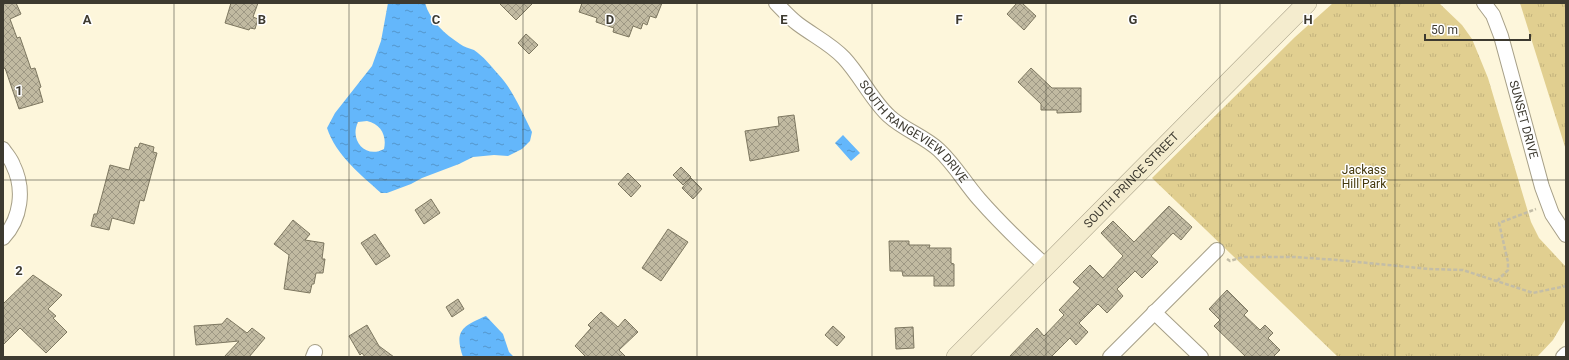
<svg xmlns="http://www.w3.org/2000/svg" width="1569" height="360" font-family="Roboto,sans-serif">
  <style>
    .grass { fill: url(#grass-tufts) }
    .water { fill: url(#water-ripples); fill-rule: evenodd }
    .building { fill: url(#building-cross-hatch); stroke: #7d7760 }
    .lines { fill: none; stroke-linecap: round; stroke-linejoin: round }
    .street-casing { stroke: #a69f87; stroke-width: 16 }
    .secondary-casing { stroke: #a69f87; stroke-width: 20 }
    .path { stroke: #c3bda7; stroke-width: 2.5; stroke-dasharray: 4 2; stroke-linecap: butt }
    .street { stroke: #fff; stroke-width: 14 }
    .secondary { stroke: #f4ecce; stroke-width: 19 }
    .grid { fill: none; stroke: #3d3a30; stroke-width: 1; stroke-opacity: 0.55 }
    .labels { text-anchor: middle; stroke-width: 3; stroke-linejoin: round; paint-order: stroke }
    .street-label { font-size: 12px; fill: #3d3a30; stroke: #fff }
    .park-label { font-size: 12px; fill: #45390c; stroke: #fff }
    .grid-label { font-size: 13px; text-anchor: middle; font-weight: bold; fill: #3d3a30; stroke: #fff; stroke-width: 3; stroke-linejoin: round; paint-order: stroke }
  </style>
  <defs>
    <pattern id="grass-tufts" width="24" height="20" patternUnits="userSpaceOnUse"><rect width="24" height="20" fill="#e1cf90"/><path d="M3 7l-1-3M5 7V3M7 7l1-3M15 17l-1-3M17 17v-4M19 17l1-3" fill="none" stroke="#c2b27c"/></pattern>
    <pattern id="water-ripples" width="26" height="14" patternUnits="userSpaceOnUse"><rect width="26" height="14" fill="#64b7fb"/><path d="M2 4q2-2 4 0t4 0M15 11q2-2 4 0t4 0" fill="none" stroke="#5496cc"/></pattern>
    <pattern id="building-cross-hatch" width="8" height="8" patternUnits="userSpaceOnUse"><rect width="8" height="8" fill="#c1baa1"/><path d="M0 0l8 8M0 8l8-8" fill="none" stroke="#9e9884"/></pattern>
  </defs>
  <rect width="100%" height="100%" fill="#fdf6db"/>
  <path class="grass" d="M1333 3H1439L1462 25 1472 39 1488 78 1531 222 1539 238 1566 267V318L1553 340 1537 357H1338L1152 178 1295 37Z
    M1520 3H1566V150Z"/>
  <path class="water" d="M388 3H425C430 21 445 34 460 44 464 47 469 48 474 50 483 56 491 66 498 74 512 88 523 114 532 132L530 141 522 149 508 156 494 155 473 157 459 164 422 178 411 184 387 193H381C360 174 336 155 327 128L335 113 372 66 381 41ZM367 121C381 124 387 136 384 149 366 159 349 141 358 122Z
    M843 135 860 153 851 161 835 143Z
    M486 316 503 334 509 352 514 357H463C454 331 462 326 486 316Z"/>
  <path class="building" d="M3 3H16L21 14 10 19 17 38 20 37 31 69 35 68 41 87 39 88 43 102 19 109 5 68 3 69Z
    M231 3H258L253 17 258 19 255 29 250 28 249 30 225 23Z
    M499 3H533L516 20Z
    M582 3H662L656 18 650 16 647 25 643 23 641 29 633 26 629 37 613 32 614 28 596 22 597 18 579 12Z
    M1017 3H1022L1036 16 1024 30 1007 14Z
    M526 34 538 45 529 54 518 43Z
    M1031 68 1052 88H1081V112L1057 113V110H1041V104L1018 82Z
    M794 115 799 151 750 161 745 131 779 126 778 117Z
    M140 143 154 147 153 152 157 153 144 201 140 200 134 224 112 218 109 230 91 226 94 214H97L110 165 129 170 135 147 138 148Z
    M681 167 691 177 683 185 673 175Z
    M628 173 641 186 631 197 618 184Z
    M691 178 702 189 693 199 682 188Z
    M431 199 440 213 424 224 415 210Z
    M1169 206 1192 227 1181 240 1173 233 1151 256 1158 262 1142 278 1135 271 1117 289 1123 296 1107 313 1098 304 1079 323 1088 332 1076 345 1070 338 1051 357H1009L1037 328 1044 336 1064 315 1059 310 1080 288 1073 282 1090 265 1103 278 1123 256 1101 233 1113 221 1134 242Z
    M293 220 310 234 305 240 324 243 322 259H325L323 273H316L314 284H312L310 293 284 289 289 255 274 244Z
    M668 229 688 242 661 281 642 268Z
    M375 234 390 256 376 265 361 243Z
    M889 241H909V245H930L929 248H951V263L954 264V286H934V276H903L902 271H890Z
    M33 275 62 295 48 309 56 316 53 318 67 332 46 353 20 328 3 345V304Z
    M1227 290 1248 311 1244 315 1260 330 1265 325 1273 333 1268 338 1280 350 1273 357H1246L1214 326 1220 320 1209 309Z
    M458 299 464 309 452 317 446 307Z
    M601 312 618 327 625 319 638 332 619 350 626 357H586L575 346 591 328 588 325Z
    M227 318 247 333 252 328 265 338 249 357H224L239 341 196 345 194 326 222 324Z
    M367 325 379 346 394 357H365L362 353 360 355 349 336Z
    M833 326 845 337 837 346 825 335Z
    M913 327 914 348 896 349 895 328Z"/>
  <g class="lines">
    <g class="street-casing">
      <g id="street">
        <path id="s1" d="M776 3C783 10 790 18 798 24 814 36 831 44 844 58 860 75 873 102 889 116 904 130 924 136 939 150 955 165 965 183 979 199 1000 223 1023 245 1046 266"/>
        <path id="s2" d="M1484 3 1493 15 1501 36 1542 187 1552 214 1566 235"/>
        <path d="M3 149C6 154 11 159 13 165 25 189 21 219 3 238"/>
        <path d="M1154 312 1201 357"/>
        <path d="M313 357 315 352"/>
        <path d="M1110 357 1217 250"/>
        <path d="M1563 357 1566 354"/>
      </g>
    </g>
    <g class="secondary-casing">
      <g id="secondary">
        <path id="s3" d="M956 357 1307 3"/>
      </g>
    </g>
    <path class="path" d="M1227 259 1230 261 1243 257H1295L1337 260 1429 269 1463 270 1533 293 1566 286
      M1497 281 1508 270V262L1499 223 1536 209"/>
    <use href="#street" class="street"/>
    <use href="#secondary" class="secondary"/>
  </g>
  <path class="grid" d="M174 3V357M349 3V357M523 3V357M697 3V357M872 3V357M1046 3V357M1220 3V357M1395 3V357M3 180H1566"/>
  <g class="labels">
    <g class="street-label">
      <text dy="4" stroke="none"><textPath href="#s2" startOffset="124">SUNSET DRIVE</textPath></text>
      <text dy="4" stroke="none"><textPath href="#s1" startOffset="190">SOUTH RANGEVIEW DRIVE</textPath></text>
      <text dy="4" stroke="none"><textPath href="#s3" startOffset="249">SOUTH PRINCE STREET</textPath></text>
    </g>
    <g class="park-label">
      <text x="1364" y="174">Jackass<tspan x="1364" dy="14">Hill Park</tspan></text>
    </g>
  </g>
  <g class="grid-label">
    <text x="87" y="24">A</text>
    <text x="262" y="24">B</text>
    <text x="436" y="24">C</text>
    <text x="610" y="24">D</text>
    <text x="784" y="24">E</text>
    <text x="959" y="24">F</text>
    <text x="1133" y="24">G</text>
    <text x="1308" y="24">H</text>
    <text x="19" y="95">1</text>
    <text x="19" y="275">2</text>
  </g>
  <rect width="1569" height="360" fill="none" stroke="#3d3a30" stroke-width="8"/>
  <path d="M1425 34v6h105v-6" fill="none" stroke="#3d3a30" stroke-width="2"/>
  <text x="1431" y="34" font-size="12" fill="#3d3a30" stroke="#ffffff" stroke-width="3" paint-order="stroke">50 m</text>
</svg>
